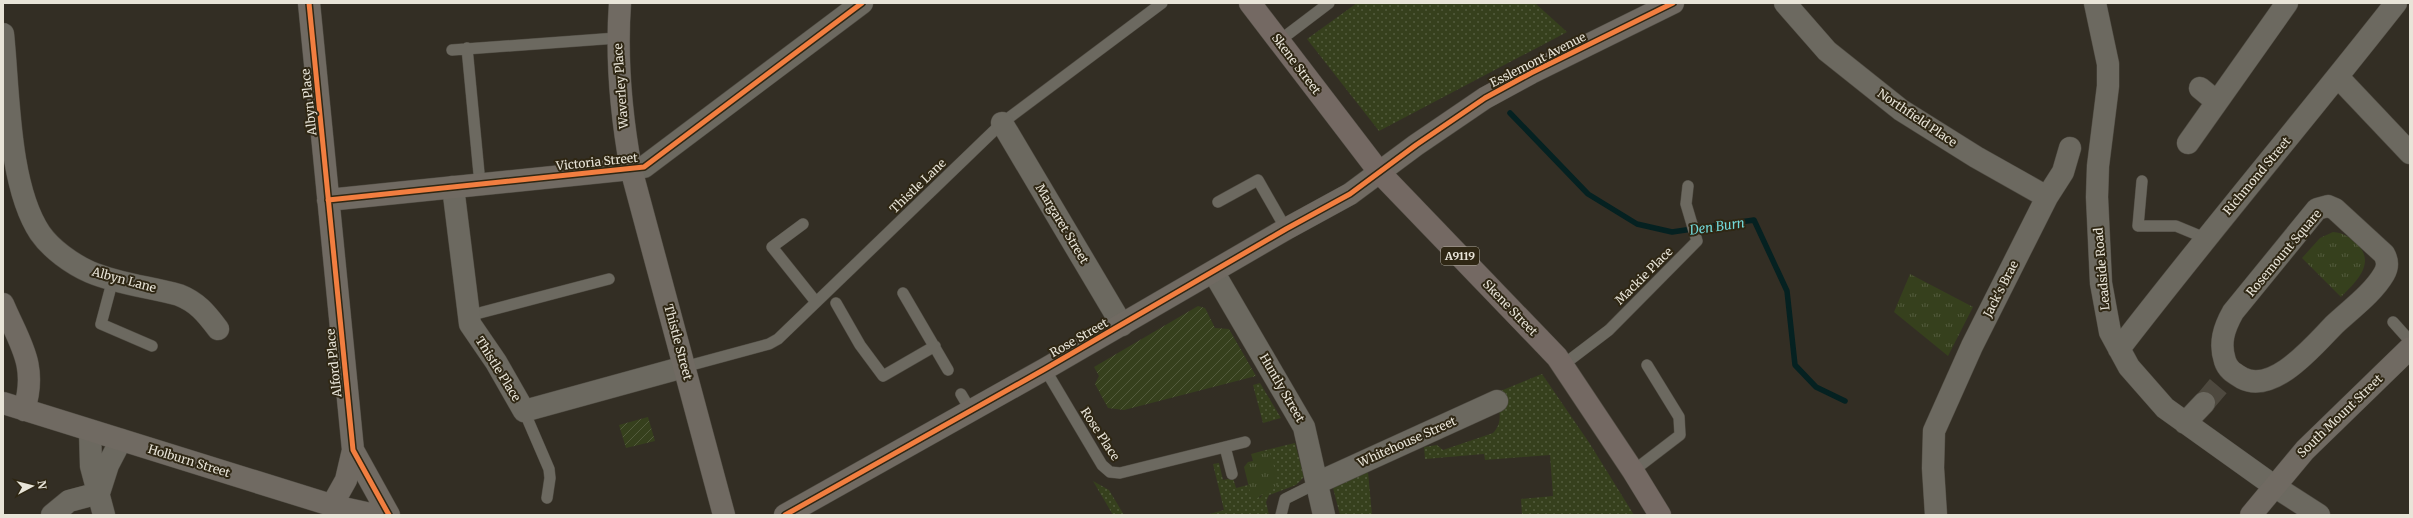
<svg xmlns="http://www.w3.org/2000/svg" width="2413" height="518" font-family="Merriweather,serif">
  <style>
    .grass { fill: url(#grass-dots) }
    .park { fill: url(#park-tufts) }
    .garden { fill: url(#garden-furrows) }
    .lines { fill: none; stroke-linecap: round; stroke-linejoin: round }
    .stream { stroke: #052121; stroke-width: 5.5 }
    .street-tunnel { stroke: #4e493f; stroke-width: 22; stroke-dasharray: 22 11; stroke-linecap: butt }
    .lane-casing { stroke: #4f4b42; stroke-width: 12 }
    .street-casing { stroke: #4f4b42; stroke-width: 23 }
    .secondary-casing { stroke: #4f4b42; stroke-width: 23 }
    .primary-casing { stroke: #4f4b42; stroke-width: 23 }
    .lane { stroke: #6c6960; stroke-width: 11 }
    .street { stroke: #6c6960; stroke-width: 22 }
    .secondary { stroke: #706a62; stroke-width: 22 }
    .primary { stroke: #746963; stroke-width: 22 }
    .cycleway-casing { stroke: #2f2714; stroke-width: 8 }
    .cycleway { stroke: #f27e40; stroke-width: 5 }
    .labels { text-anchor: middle; stroke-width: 4; stroke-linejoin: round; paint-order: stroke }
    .shield { fill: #2f2714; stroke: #b0ab9d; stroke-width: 1 }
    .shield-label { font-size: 11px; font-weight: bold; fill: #e8e4d8 }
    .street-label { font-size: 12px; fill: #e8e4d8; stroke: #2f2714 }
    .water-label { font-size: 13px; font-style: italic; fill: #72d9da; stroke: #2f2714 }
  </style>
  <defs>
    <pattern id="grass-dots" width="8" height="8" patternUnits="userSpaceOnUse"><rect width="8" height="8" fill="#36401d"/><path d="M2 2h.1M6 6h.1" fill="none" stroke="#535b3d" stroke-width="1.8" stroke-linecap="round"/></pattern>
    <pattern id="park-tufts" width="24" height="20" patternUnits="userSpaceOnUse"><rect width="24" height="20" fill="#36401d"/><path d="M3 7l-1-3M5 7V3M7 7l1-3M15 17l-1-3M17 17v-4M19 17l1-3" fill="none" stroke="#535b3d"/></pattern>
    <pattern id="garden-furrows" width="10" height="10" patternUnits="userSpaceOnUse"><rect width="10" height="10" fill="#36401d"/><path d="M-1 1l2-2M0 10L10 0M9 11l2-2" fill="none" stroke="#535b3d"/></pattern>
  </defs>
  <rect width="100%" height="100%" fill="#332e24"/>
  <path class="grass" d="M1357 3H1535L1567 32 1379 131 1307 39Z
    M1542 374 1590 444 1634 515H1522L1521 499 1553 496 1550 455 1485 460 1484 454 1425 459 1424 447 1437 445 1443 450 1493 433C1505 421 1497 408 1498 392Z
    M1260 383 1281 418 1263 423 1253 385Z
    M1295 443 1304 477 1296 485 1269 495 1266 502 1269 515H1206L1224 510 1213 464 1219 463 1223 480 1233 478 1236 488 1248 485 1260 498 1265 491 1274 486 1265 451H1262Z
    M1368 472 1372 515H1340L1333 488Z
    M1093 481 1109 490 1124 515H1113Z"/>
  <path class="park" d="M2333 232C2344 233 2350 237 2358 245 2376 264 2355 283 2341 297L2302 258 2320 238Z
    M1910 274 1973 307 1948 356 1894 312Z
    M1262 451 1269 452 1271 456 1279 485C1267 488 1263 497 1252 500L1244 467 1248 462 1253 461 1251 454Z"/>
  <path class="garden" d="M1198 306 1205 308 1215 328 1229 329 1256 376 1124 410 1108 408 1095 384 1099 376 1094 367Z
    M648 417 655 441 626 448 619 425Z"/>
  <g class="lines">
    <path class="stream" d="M1510 113 1588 194 1637 224 1672 232 1754 220 1787 291 1795 365 1816 387 1845 401"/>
    <path class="street-tunnel" d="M2204 403 2221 383"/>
    <g class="lane-casing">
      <path id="lane" d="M1279 41 1329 3
        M467 48 480 184
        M452 50 617 38
        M2142 181 2138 226H2176L2205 238
        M1218 202 1258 180 1286 229
        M803 224 772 247 816 302
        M113 279 101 324 152 346
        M903 293 948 370
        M836 303 860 345 883 376 935 346
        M468 316 609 279
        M2393 322 2410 341
        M1563 365 1609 330 1697 241 1686 204 1688 186
        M684 367 769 344 778 339 1002 123 1162 3
        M1045 369 1102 465 1110 472 1120 473 1245 442
        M961 394 971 411
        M524 411 549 469 550 478 547 498
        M1225 447 1232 474
        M1633 471 1680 435 1679 417 1647 365
        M1281 515 1285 499 1317 483"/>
    </g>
    <g class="street-casing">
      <path id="street" d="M1785 3 1827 51 1901 110 1976 157 2047 197
        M2095 3 2108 64V86L2098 166 2097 197 2101 283 2110 332 2129 367 2165 408 2274 486 2319 515
        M3 34C9 91 8 185 40 233 51 249 72 264 90 272 118 284 150 287 179 295 197 302 206 313 218 329
        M2338 77 2410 153
        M2200 88 2217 102
        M1002 123 1122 325
        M2188 143 2287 3
        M631 169 644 167 862 3
        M453 187 470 324 496 362 524 411 684 367
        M2328 206 2335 209 2384 254C2388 261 2388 267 2384 274 2373 293 2351 309 2335 324 2315 344 2274 395 2242 378 2234 373 2228 370 2225 361 2219 343 2224 328 2233 312L2317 209Z
        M1214 273 1304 427 1324 515
        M2119 349C2209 232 2305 119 2396 3
        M2185 423 2204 403
        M90 431 91 466 104 515
        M1317 483 1497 401
        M99 493 108 465 121 440
        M52 515 69 501 99 493
        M1936 515 1933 468 1934 431 1972 346 2047 197 2063 172 2070 148"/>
    </g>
    <g class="secondary-casing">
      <path id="secondary" d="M309 3 353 450 389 515
        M620 3C616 58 621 114 631 169L724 515
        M328 200 631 169
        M3 304C20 344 38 365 24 410
        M3 403 334 506 375 515
        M332 505 346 480 353 450
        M785 515 1045 369 1286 229 1350 194 1416 145 1485 98 1531 73 1673 3
        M2251 515 2305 450 2410 348"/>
    </g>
    <g class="primary-casing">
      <path id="primary" d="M1250 3 1380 173 1557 357 1633 471 1660 515"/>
    </g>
    <use href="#lane" class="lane"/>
    <use href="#street" class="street"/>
    <use href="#secondary" class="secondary"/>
    <use href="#primary" class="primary"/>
    <g class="cycleway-casing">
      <path id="cycleway" d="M309 3 353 450 389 515
        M328 200 644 167 862 3
        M785 515 1045 369 1286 229 1350 194 1416 145 1485 98 1531 73 1673 3"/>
    </g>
    <use href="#cycleway" class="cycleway"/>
  </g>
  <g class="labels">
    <rect class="shield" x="1441" y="247" width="38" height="18" rx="3"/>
    <g class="shield-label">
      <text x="1460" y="260">A9119</text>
    </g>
    <g class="street-label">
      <text transform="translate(1538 60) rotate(-27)" y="4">Esslemont Avenue</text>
      <text transform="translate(1296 64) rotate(53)" y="4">Skene Street</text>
      <text transform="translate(621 86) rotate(-94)" y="4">Waverley Place</text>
      <text transform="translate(309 102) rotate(-96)" y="4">Albyn Place</text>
      <text transform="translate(1917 118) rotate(34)" y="4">Northfield Place</text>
      <text transform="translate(597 162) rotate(-6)" y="4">Victoria Street</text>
      <text transform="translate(2257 176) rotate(-50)" y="4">Richmond Street</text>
      <text transform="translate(918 186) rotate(-44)" y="4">Thistle Lane</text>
      <text transform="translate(1062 224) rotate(59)" y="4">Margaret Street</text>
      <text transform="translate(2284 253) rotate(-50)" y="4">Rosemount Square</text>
      <text transform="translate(2102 269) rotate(-95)" y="4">Leadside Road</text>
      <text transform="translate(1644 276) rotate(-45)" y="4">Mackie Place</text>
      <text transform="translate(124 280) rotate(15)" y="4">Albyn Lane</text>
      <text transform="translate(2001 289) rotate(-63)" y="4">Jack's Brae</text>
      <text transform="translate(1510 308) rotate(46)" y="4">Skene Street</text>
      <text transform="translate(1079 338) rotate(-30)" y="4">Rose Street</text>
      <text transform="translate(678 342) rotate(75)" y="4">Thistle Street</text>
      <text transform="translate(334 363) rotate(-96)" y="4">Alford Place</text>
      <text transform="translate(498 369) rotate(58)" y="4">Thistle Place</text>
      <text transform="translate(1282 388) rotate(60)" y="4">Huntly Street</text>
      <text transform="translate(2340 416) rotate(-44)" y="4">South Mount Street</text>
      <text transform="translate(1100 434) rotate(57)" y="4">Rose Place</text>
      <text transform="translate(1407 442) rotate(-24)" y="4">Whitehouse Street</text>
      <text transform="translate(189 461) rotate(17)" y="4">Holburn Street</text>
    </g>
    <g class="water-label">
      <text transform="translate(1717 226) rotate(-8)" y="5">Den Burn</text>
    </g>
  </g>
  <rect width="2413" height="518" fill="none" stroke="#e8e4d8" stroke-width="8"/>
  <g transform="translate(32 486) rotate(83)" stroke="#2f2714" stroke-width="3" paint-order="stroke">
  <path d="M0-3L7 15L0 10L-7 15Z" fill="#e8e4d8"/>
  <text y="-6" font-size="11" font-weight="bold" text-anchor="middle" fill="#e8e4d8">N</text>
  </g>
</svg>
